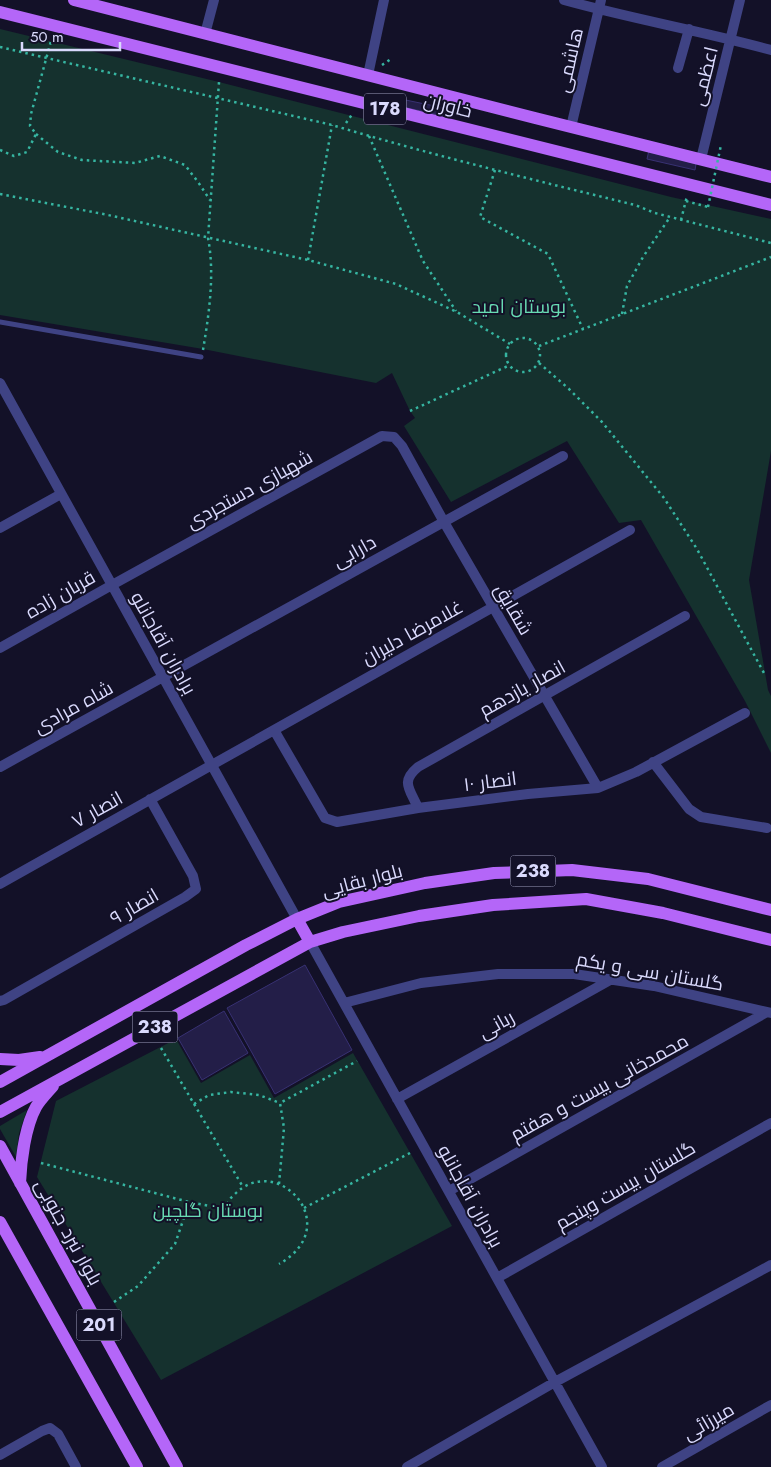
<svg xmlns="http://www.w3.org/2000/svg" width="771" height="1467" font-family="Jost,Cairo,sans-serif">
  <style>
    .green { fill: #15312e }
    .building { fill: #231e48; stroke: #383173 }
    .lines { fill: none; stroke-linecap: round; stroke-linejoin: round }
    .path { stroke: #36b5a1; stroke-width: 2.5; stroke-dasharray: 2.5 4; stroke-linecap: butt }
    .service { stroke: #3f4384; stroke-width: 5 }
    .minor { stroke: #3f4384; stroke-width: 10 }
    .primary { stroke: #b466f8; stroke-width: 12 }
    .path-bridge { stroke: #36b5a1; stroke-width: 2.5; stroke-dasharray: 2.5 4; stroke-linecap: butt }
    .labels { text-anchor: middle; stroke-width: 4; stroke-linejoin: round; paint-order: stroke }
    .shield { fill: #131128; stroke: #9e9ebd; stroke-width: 1 }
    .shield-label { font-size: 18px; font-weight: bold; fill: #dadafd }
    .street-label { font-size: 19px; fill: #dadafd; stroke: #131128 }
    .park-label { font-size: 19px; fill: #68dbb3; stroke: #131128 }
  </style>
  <rect width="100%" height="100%" fill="#131128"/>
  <path class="green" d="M0 29 219 82 671 197 771 219V451L749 580 768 690 771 696V753L745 701 641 520 619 523 567 441 451 502 404 426 415 418 410 411 392 373 376 383 203 349 0 315Z
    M176 1039 201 1083 250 1055 274 1098 353 1053 452 1226 161 1380 37 1177 56 1101Z
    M27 1110 19 1133 16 1157 0 1129V1126Z"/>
  <path class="building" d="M396 98 444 108 443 116 394 105Z
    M649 150 696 164 695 170 647 159Z
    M305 965 352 1050 275 1094 227 1008Z
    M224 1011 248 1053 202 1080 178 1038Z"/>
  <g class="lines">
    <path class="path" d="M0 47 332 125C432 155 534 180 635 205L655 213 771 243
      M382 65 391 59
      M346 123 353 113
      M36 134 58 152 82 160 135 163 160 156 185 165 198 182 210 200
      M369 136 423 261 456 311
      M0 150 14 156 27 152 36 134 30 126 31 114 51 41
      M495 170 480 217 548 254 583 329
      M0 194 108 215 308 260 396 284 457 312 510 344
      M686 201 708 207
      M681 220 687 196
      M308 260 332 125
      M622 314 627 286 643 257 670 217
      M506 355a17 17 0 1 1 34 0a17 17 0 1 1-34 0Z
      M539 346 771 257
      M203 350C209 314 215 274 208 238L219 82
      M539 363 569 389 602 422 664 498 697 549 765 675
      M410 411 510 365
      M161 1048 243 1187
      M194 1104 209 1095 231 1092 259 1095 280 1103
      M41 1163 189 1202 225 1209C227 1205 229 1199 233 1196 276 1149 347 1226 279 1264
      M279 1184 284 1128 280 1103 357 1061
      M304 1208 410 1153
      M114 1302 138 1286 175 1244 189 1203"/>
    <path class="service" d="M0 322 201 357"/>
    <path class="minor" d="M564 0C632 19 702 31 771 50
      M205 34 214 0
      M678 68 689 29
      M368 75 384 0
      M571 127 601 0
      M701 159 740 0
      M0 383 297 919
      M0 528 61 494
      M0 648 112 585 382 436 394 437 402 446 444 522 598 788
      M274 730 325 818 337 822 418 808 528 794 598 788 636 772 745 713
      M653 762 689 809 701 817 767 828
      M0 767 563 456
      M418 808C410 789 400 782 418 767L685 616
      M0 884 630 530
      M310 942 602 1467
      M0 1001 4 1000 185 897 196 889 193 876 150 799
      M344 1003 421 983 498 974H574L654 986 771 1013
      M397 1099 612 979
      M449 1191 767 1012
      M497 1278 771 1123
      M0 1455 42 1431 50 1428 58 1434 76 1467
      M407 1467 555 1382 771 1265
      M662 1467 771 1405"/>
    <path class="primary" d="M74 0 535 118 771 177
      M0 12 771 205
      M297 919 310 942
      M0 1059 19 1060 40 1057
      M0 1082 246 945 297 919 339 902 425 883 494 873 572 870 648 879 771 910
      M0 1112 310 942 343 932 419 916 493 905 586 899 663 913 771 940
      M0 1146 177 1467
      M20 1183C21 1161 25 1127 36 1107 40 1100 47 1093 53 1086
      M0 1222 137 1467"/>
    <path class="path-bridge" d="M708 207 721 145"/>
  </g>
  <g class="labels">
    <g class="shield">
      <rect x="364" y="93.5" width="42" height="31" rx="4"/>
      <rect x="510.5" y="855.5" width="45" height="31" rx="4"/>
      <rect x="132.5" y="1011.5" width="45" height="31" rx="4"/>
      <rect x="76.5" y="1309.5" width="45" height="31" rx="4"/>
    </g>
    <g class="shield-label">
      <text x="385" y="115">178</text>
      <text x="533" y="877">238</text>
      <text x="155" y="1033">238</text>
      <text x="99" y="1331">201</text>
    </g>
    <g class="street-label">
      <text transform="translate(569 60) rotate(-77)" y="7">هاشمی</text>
      <text transform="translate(704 76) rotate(-76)" y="7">اعظمی</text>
      <text transform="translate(448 105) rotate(14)" y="7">خاوران</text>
      <text transform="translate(249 489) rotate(-29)" y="7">شهبازی دستجردی</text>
      <text transform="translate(354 551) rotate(-29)" y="7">دارابی</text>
      <text transform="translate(60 594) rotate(-30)" y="7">قربان زاده</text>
      <text transform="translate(514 609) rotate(60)" y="7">شقایق</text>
      <text transform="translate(412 632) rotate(-29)" y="7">غلامرضا دلیران</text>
      <text transform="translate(164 643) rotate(61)" y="7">برادران آقاجانلو</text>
      <text transform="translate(522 688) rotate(-29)" y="7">انصار یازدهم</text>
      <text transform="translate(73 707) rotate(-29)" y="7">شاه مرادی</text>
      <text transform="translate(490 781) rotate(-7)" y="7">انصار ۱۰</text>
      <text transform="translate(97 809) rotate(-29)" y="7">انصار ۷</text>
      <text transform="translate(362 880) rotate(-15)" y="7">بلوار بقایی</text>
      <text transform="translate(134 906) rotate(-30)" y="7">انصار ۹</text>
      <text transform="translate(650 971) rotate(10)" y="7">گلستان سی و یکم</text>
      <text transform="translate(496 1024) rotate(-29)" y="7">ربانی</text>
      <text transform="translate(599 1087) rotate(-29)" y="7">محمدخانی بیست و هفتم</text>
      <text transform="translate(625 1185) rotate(-30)" y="7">گلستان بیست وپنجم</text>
      <text transform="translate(471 1196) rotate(61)" y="7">برادران آقاجانلو</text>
      <text transform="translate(69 1232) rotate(61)" y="7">بلوار نبرد جنوبی</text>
      <text transform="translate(708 1421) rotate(-30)" y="7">میرزائی</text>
    </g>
    <g class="park-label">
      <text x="519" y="313">بوستان امید</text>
      <text x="208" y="1217">بوستان گلچین</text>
    </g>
  </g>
  <path d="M22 42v8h98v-8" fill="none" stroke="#dadafd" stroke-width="2.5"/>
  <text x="30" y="42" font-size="15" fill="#dadafd" stroke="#131128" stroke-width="4" paint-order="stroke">50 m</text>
</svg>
